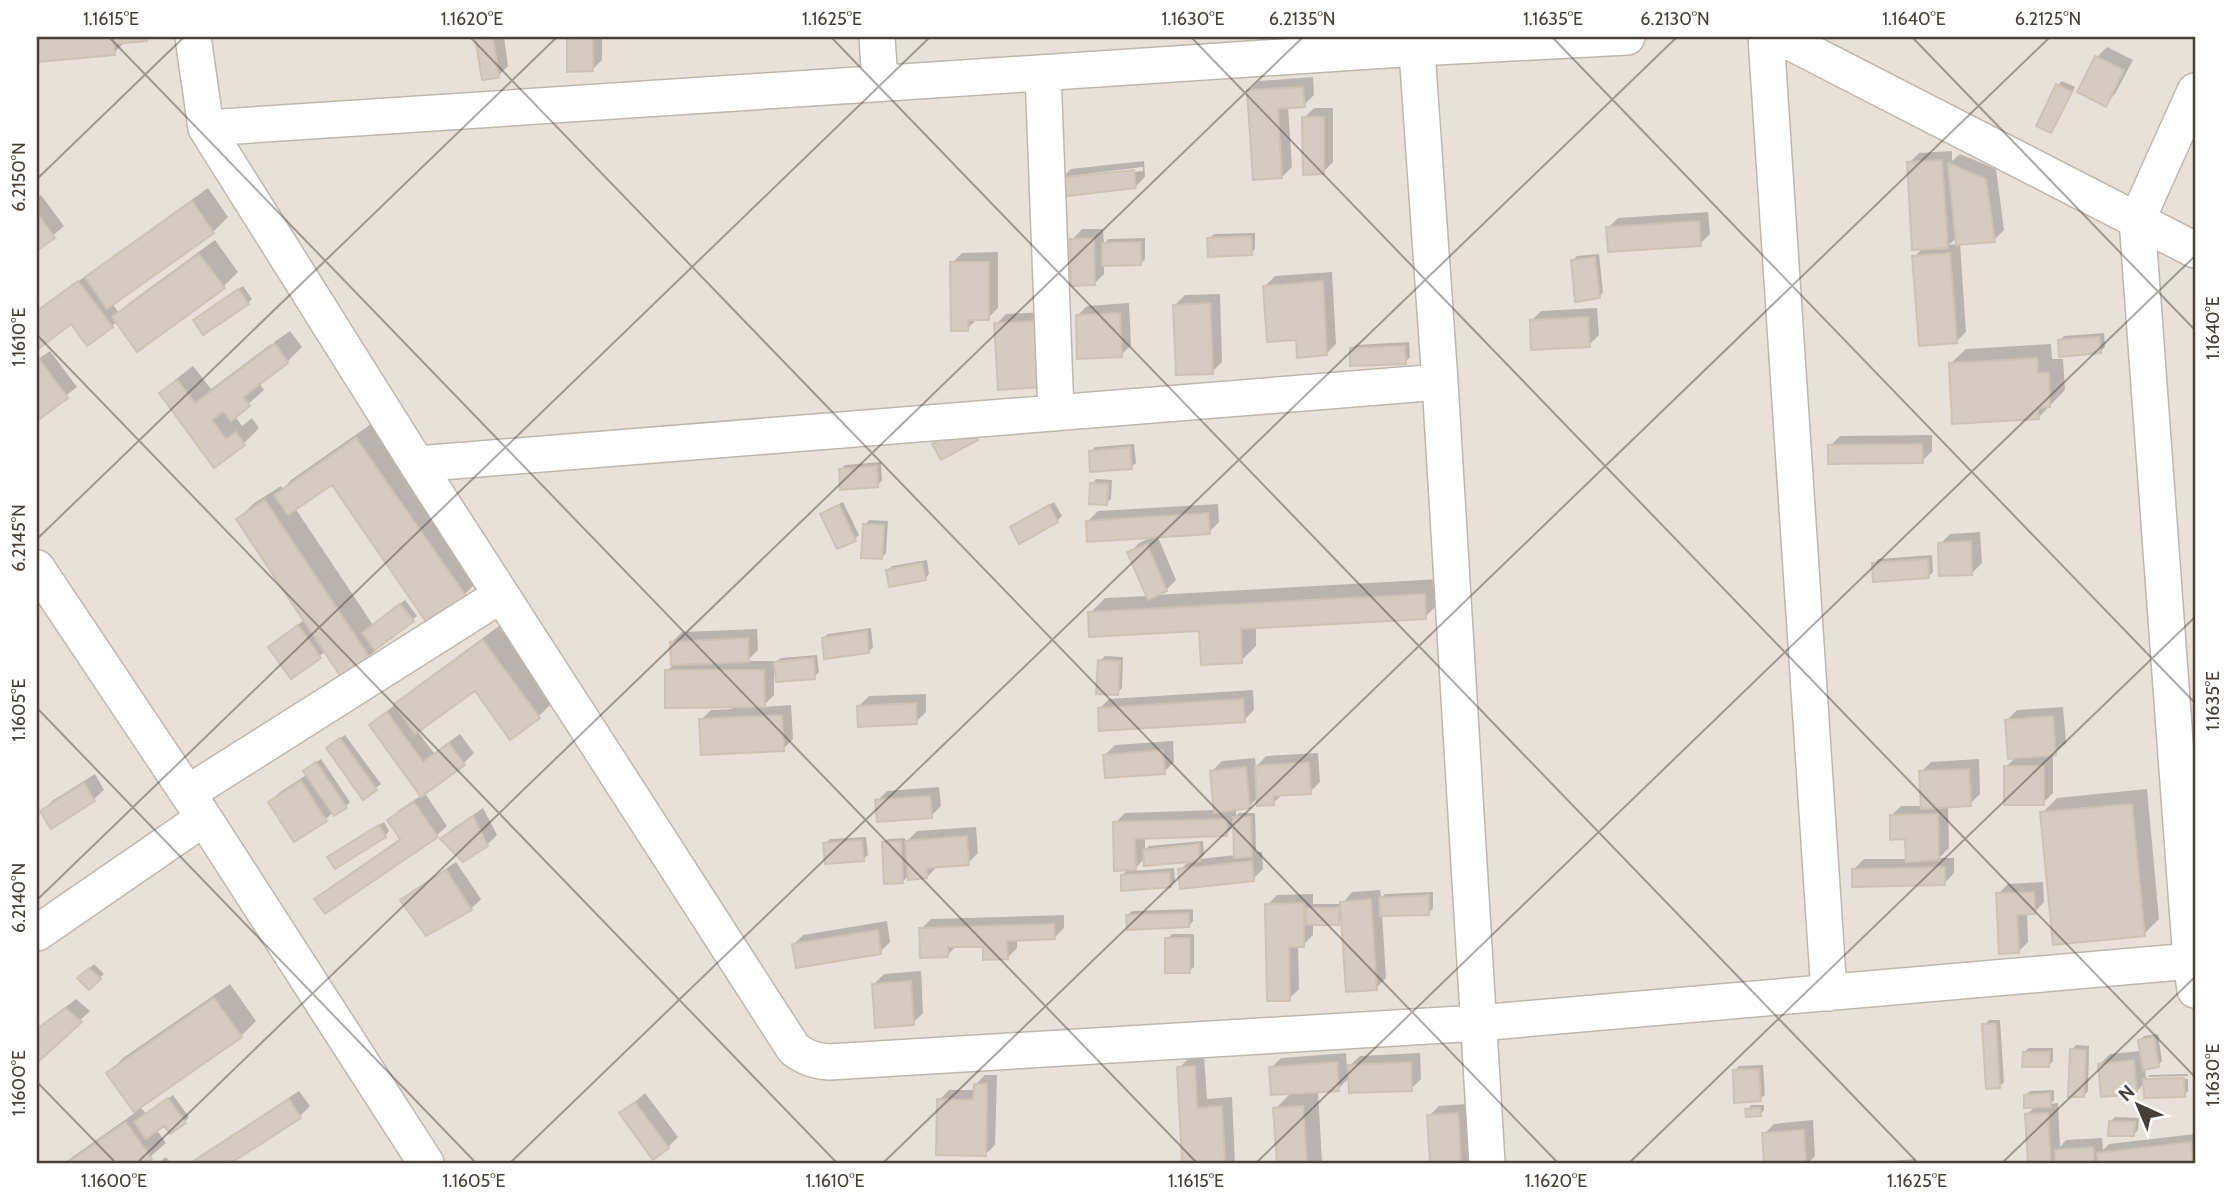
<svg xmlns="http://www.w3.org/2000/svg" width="2232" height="1200" font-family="Cabin,sans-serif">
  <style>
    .residential { fill: #e7e1d9 }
    .shadow { fill: #0003; fill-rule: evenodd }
    .building { fill: #d4cbc1; stroke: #cec2b4; stroke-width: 2 }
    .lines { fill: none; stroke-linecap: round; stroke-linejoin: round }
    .street-casing { stroke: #beb7ad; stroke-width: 38 }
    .street { stroke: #fff; stroke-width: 35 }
    .ticks { fill: none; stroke: #474039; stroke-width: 2; stroke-opacity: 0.45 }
    .neatline { fill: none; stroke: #474039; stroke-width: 2.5 }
    .ticks-label { font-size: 18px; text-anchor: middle; fill: #474039 }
  </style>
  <rect width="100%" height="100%" fill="#f3f0ea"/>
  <path class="residential" d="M37 37H2195V1163H37Z"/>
  <path class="shadow" d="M37 37H149L146 39 126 41 114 53 37 60Z
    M477 37H504L508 66 498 76 483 78Z
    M568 37H602V60L592 70H569Z
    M2107 47 2133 60 2115 94 2105 104 2097 57Z
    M1313 77 1314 95 1304 105 1288 106 1292 167 1282 177 1249 91 1259 81Z
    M2062 81 2075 87 2055 127 2051 131 2058 85Z
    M1314 108H1333V162L1323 172 1304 118Z
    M1952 151V161L1960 154 1996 169 2004 230 1994 240 1960 243 1966 332 1956 342 1914 257 1923 248 1909 163 1919 153ZM1957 237V244L1949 245Z
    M1144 161 1145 177 1135 187 1061 179 1071 169ZM1143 167V171L1069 179V176Z
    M208 188 228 217 213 232 112 303 119 313 129 303 215 240 238 272 223 287 117 321 112 326 71 322 37 348V311Z
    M41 195 64 226 40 247 37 243V198Z
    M1708 212 1710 234 1700 244 1608 228 1618 218Z
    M1082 229H1103L1104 244 1108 239 1145 238V259L1140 264H1104V274L1094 284 1072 240Z
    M1255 233V249L1251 254 1209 239 1214 234Z
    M998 252V308L988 318H978L967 329 952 263 962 253Z
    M1599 254 1603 292 1599 297 1573 260 1577 256Z
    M1332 272 1336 344 1326 354 1297 338 1265 286 1275 276Z
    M243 286 252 299 248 303 200 316Z
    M1220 294 1222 362 1212 372 1175 305 1185 295Z
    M1129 303 1131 345 1121 355 1077 316 1087 306Z
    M1597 308 1599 335 1589 345 1531 321 1541 311Z
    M1047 312 1041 385 996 324 1006 314Z
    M290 331 302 347 288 361 274 342Z
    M2104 333 2105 347 2100 352 2059 341 2064 336Z
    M1409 342 1410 357 1405 362 1352 349 1356 345Z
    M271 344 285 363 259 383 264 390 235 416 242 426 252 418 259 428 244 443 215 466 161 394 176 379 193 366 211 389Z
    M2051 344 2052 359H2063L2065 390 2038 418 1950 364 1966 349Z
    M50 351 77 387 37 419V360Z
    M371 424 479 580 464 595 332 483 295 508 373 625 405 600 417 616 369 656 342 675 326 651 291 677 270 647 305 619 238 519 253 504 281 486 283 489 291 480Z
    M1932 435V451L1922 461 1830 446 1840 436Z
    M1134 444 1136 463 1131 467 1091 451 1095 447Z
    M881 462 882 481 877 485 840 470 845 465Z
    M1096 479 1112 480 1111 499 1106 503 1092 484Z
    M843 502 859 535 855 539 822 514 826 510Z
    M1054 502 1062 516 1057 521 1012 527Z
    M1218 504 1219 522 1209 532 1157 535 1176 580 1166 590 1154 595 1440 579V602L1425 617 1256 627V646L1241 661 1201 629 1090 613 1105 598 1148 596 1129 553 1139 543 1154 536 1088 521 1098 511Z
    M869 520 888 521 886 553 881 558 865 525Z
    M1980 532 1982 563 1972 573 1940 544 1950 534Z
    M1932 555 1933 572 1928 577 1874 564 1878 559Z
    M927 560 929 574 925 579 888 571 892 566Z
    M499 626 553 702 538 717 475 689 417 731 434 753 460 734 474 753 464 763 424 792 447 826 437 835 316 899 326 890 401 838 389 820 399 810 422 795 371 725 412 690Z
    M871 628 873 647 869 652 823 638 828 634Z
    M757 629 758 650 747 661H773V665L781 658 817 655 819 672 814 677 774 669V695L762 707 791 705 793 739 783 749 701 720 711 710 732 709V706L667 671 673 665 672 642 682 632Z
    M1105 656 1123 657 1122 688 1117 693 1100 661Z
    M1253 690 1254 710 1244 720 1099 709 1109 699Z
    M926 694V712L916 722 859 706 869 696Z
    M2063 707 2066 743 2053 754V793L2043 803 2006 767 2016 757 2007 720 2017 710Z
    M345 735 381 784 364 797 333 743Z
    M1173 741 1174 762 1164 772 1105 755 1115 745Z
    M1318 753 1320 782 1310 792 1283 794 1273 803 1258 797 1249 807 1236 808V816L1239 813H1255L1256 852H1262L1263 869 1253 879 1180 870 1190 860 1145 858 1133 871 1174 868 1175 881 1170 886 1122 875 1130 868 1115 823 1125 813 1216 810 1212 771 1222 761 1255 758 1256 767 1266 756ZM1235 825 1236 855 1200 859 1204 855 1203 841 1149 846 1145 850V837L1226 834Z
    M321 759 350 802 346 806 333 812 326 819 270 802 280 792 308 774 310 766Z
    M1979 759 1980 794 1970 804 1948 806 1949 848 1939 858H1954V873L1944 884 1854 869 1864 859H1907V837L1891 816 1901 806H1922L1921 772 1931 762Z
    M95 774 104 790 94 799 42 811 52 801Z
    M939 787 941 806 931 816 877 801 887 791Z
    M2147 789 2159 919 2144 934 2042 813 2057 798Z
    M483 808 497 835 487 845 442 839 452 829Z
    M384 822 389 831 385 836 334 853Z
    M976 827 978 853 968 863 937 867 927 877 909 875 903 881 884 843 888 839 905 838V843L917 831Z
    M866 837 868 855 863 859 825 844 830 839Z
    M456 862 481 899 471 909 427 934 403 900 412 891Z
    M2043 882 2044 902 2035 912 2027 913 2028 942 2018 952 1998 894 2008 884Z
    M1380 890 1381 898 1385 894 1433 892V908L1429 913 1382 914 1386 978 1376 988 1343 919 1338 923H1313V935L1303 945H1298L1299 989 1289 999 1267 905 1277 895 1313 894V904H1342L1352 892Z
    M1193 909V921L1189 926 1128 915 1132 911Z
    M1064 915V928L1054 938 1017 939V948L1007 958 985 945H957L947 956 921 929 931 919Z
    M887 921 890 942 880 952 793 945 803 935Z
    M1172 934H1194V967L1189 971 1167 939Z
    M94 964 104 974 89 987 79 978Z
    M921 971 923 1013 913 1023 874 984 884 974Z
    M230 984 256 1021 241 1036 140 1106 146 1114 173 1095 189 1117 185 1122 165 1124 156 1129 166 1143 143 1163H64L136 1112 108 1073 123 1058Z
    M76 999 90 1011 37 1061V1029Z
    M1989 1020H2000L2004 1082 1999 1087 1984 1025Z
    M2158 1034 2162 1061 2158 1065 2145 1068 2146 1079 2147 1077V1081L2188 1079V1091L2184 1095 2145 1083 2136 1092 2100 1064 2110 1054 2141 1051 2139 1041 2144 1036Z
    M2076 1045 2089 1046 2088 1091 2083 1096 2072 1050Z
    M2029 1048H2053V1061L2049 1066 2024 1052Z
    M1346 1053 1347 1068 1360 1056 1420 1053 1421 1079 1411 1089 1350 1077 1338 1089 1318 1090 1322 1163H1278L1275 1109 1292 1092 1271 1068 1281 1058Z
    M1204 1057 1207 1099 1232 1097 1235 1163H1183L1179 1068 1189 1058Z
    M1763 1065 1765 1095 1760 1099 1735 1070 1739 1066Z
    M2188 1074V1076L2148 1077 2150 1075Z
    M985 1075H997L995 1145 985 1155 939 1100 949 1090H975V1085Z
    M2054 1090V1100L2051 1104 2058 1103 2060 1147 2066 1140 2102 1138 2103 1150 2109 1144 2195 1134V1163H2030L2027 1114 2036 1106 2025 1096 2030 1091Z
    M299 1091 310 1106 300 1116 228 1163H189Z
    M645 1093 678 1137 668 1147 621 1114Z
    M1467 1104 1471 1163H1432L1429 1116 1439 1106Z
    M1751 1105H1764V1110L1760 1115 1747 1110Z
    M2115 1117 2139 1118 2138 1130 2134 1134 2110 1122Z
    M1813 1120 1815 1156 1808 1163H1766L1764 1134 1774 1124Z
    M166 1157 171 1163H158Z
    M1915 1159V1163H1868Z"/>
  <path class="building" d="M37 37H146L147 41 114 44 115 55 37 62Z
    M475 37H493L499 78 482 80Z
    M567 37H593V71L567 72Z
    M2095 56 2124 70 2106 107 2077 92Z
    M2056 84 2072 92 2051 133 2036 126Z
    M1303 87 1305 107 1278 109 1282 178 1253 180 1247 90Z
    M1302 117H1324V174L1303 175Z
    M1942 160 1948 248 1912 250 1907 162Z
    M1948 163 1986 179 1995 242 1956 245Z
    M1134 170 1136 188 1061 197 1059 178Z
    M192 201 214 233 107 309 85 277Z
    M37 213 55 238 39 249 37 246Z
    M1699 221 1701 246 1608 252 1606 227Z
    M1251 236 1252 255 1208 257 1207 238Z
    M1094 238 1095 285 1071 286 1070 239Z
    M1141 242V265L1102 266V243Z
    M1950 253 1957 343 1919 346 1912 256Z
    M199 254 225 288 137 352 112 317Z
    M1595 257 1600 298 1575 302 1571 260Z
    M950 262H989V320H968V331H951Z
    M78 281 113 327 87 346 71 324 37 350V311Z
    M1323 281 1327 355 1297 358 1296 340 1267 342 1263 286Z
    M238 289 249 304 203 335 193 320Z
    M1210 303 1213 374 1176 375 1173 305Z
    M1120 313 1122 357 1077 359 1076 315Z
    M1588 317 1590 347 1531 350 1530 320Z
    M1038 321 1041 387 998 390 994 323Z
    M2099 337 2101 353 2059 357 2058 340Z
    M274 344 288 363 243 397 250 406 231 421 223 411 212 420 226 439 236 432 245 445 214 468 159 393 177 380 195 403Z
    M1405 346 1406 364 1350 366V348Z
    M2037 358 2038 373H2049L2050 407 2038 408 2039 419 1952 424 1949 363Z
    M39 359 68 398 37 421V361Z
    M969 424 978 440 941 460 932 444Z
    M356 438 466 596 427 623 332 485 288 515 274 495Z
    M1922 444 1923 463 1828 464V445Z
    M1130 447 1132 469 1090 472 1089 451Z
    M877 466 878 487 840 490 839 469Z
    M1090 483 1108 484 1107 505 1089 504Z
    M265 500 370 658 341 677 236 519Z
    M839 505 856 541 837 549 820 514Z
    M1049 505 1058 522 1019 544 1010 527Z
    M1208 513 1210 534 1087 542 1086 521Z
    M863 524 884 525 882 559 861 558Z
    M1971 541 1972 575 1939 576 1938 543Z
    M1147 544 1167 591 1148 600 1127 552Z
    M1928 559 1929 578 1873 582 1872 563Z
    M922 563 926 580 889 587 886 570Z
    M1425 594 1426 619 1241 629 1242 663 1201 665 1199 631 1089 637 1088 612Z
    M400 604 414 621 375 650 362 633Z
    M298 625 321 658 291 679 268 647Z
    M867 631 869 653 824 659 822 638Z
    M748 638 749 662 671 665 670 642Z
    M483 640 540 718 510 740 475 691 415 734 394 704Z
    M814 658 815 679 776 682 774 662Z
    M1098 660 1120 661 1118 695 1096 694Z
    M665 670H764L765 707 665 708Z
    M1243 699 1245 722 1099 731 1098 708Z
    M916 703 917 724 858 727 857 706Z
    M387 712 423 762 449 743 465 765 421 797 369 725Z
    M782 715 784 751 701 755 699 719Z
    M2053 716 2056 755 2008 759 2005 720Z
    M340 738 377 790 363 800 326 748Z
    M1163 750 1165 774 1105 778 1103 755Z
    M316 762 347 808 334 816 303 771Z
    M1309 762 1311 794 1273 796 1274 805 1257 806 1255 766Z
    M2004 766H2044V805H2004Z
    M1246 767 1250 808 1214 813 1210 771Z
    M1969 769 1971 806 1921 809 1919 771Z
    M301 781 327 821 294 842 268 802Z
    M84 783 95 801 51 829 40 811Z
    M930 796 932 818 877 822 875 800Z
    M414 802 438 837 325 914 314 899 401 840 387 820Z
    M2132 804 2145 936 2053 945 2040 812Z
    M1938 814 1939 860 1906 862 1905 839 1890 840V815Z
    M473 816 488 846 463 862 440 839Z
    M1233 817H1251L1252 857 1234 858Z
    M1227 819V836L1135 839 1136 870 1114 871 1113 822Z
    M379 825 386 837 335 869 327 857Z
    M967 836 969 865 927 868V878L908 880 905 841Z
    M862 840 864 861 825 864 823 843Z
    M901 841 903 883 884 884 882 842Z
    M1199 844 1200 861 1144 866 1143 850Z
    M1252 861 1254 881 1180 889 1178 869Z
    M1945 867V885L1852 887V869Z
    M446 870 472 910 426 936 400 900Z
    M1170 872 1171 887 1121 891V875Z
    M2034 892 2035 914 2017 915 2019 953 1999 954 1996 893Z
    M1429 895V915L1380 916 1379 898Z
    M1371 899 1377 990 1346 992 1340 902Z
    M1304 903V947H1289L1290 1001H1267L1265 904Z
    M1306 908H1339V925H1306Z
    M1189 913V927L1127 930 1126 915Z
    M1054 924 1055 939 1007 941 1008 959 983 960V947H948V957L920 958 919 928Z
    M878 930 881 954 796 968 792 944Z
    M1165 938H1190V973H1165Z
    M89 968 101 979 89 990 77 978Z
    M911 981 914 1025 875 1028 872 984Z
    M214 998 242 1037 134 1112 106 1073Z
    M65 1008 82 1022 37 1063V1029Z
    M1982 1024H1996L2000 1088 1986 1089Z
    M2154 1037 2159 1067 2143 1070 2138 1040Z
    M2070 1049 2086 1050 2084 1097H2068Z
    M2023 1052H2050L2049 1067H2022Z
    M2134 1060 2137 1094 2101 1097 2098 1064Z
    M1337 1062 1339 1091 1271 1095 1269 1067Z
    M1411 1062 1412 1091 1349 1093 1348 1065Z
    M1195 1066 1197 1108 1222 1106 1225 1163H1182L1177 1067Z
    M1759 1069 1761 1101 1734 1103 1733 1070Z
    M2184 1078 2185 1097 2144 1098 2143 1079Z
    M974 1084H987L986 1156 936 1155 937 1099 973 1100Z
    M2050 1093 2051 1107 2024 1108V1095Z
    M168 1098 186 1123 170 1134 164 1126 146 1139 134 1122Z
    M289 1099 301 1118 231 1163H191Z
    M635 1102 669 1148 653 1160 619 1113Z
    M1303 1106 1307 1163H1277L1273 1108Z
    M1760 1108 1761 1116 1746 1117 1745 1109Z
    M1458 1113 1461 1163H1430L1427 1115Z
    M2048 1113 2051 1163H2028L2025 1114Z
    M2109 1121 2135 1122 2134 1136H2108Z
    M126 1122 152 1159 146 1163H67Z
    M1804 1130 1806 1163H1764L1762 1133Z
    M2191 1142 2193 1163H2098L2097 1153Z
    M2093 1147 2094 1163H2055V1150Z"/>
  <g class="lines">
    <g class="street-casing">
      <path id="street" d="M193 37 206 128 417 464 794 1049C806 1058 815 1061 829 1062L1478 1023 2191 961
        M877 37 880 83
        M1416 37 1440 382 1487 1163
        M1766 37 1829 993
        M1780 37 2195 250
        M1043 73 1056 413
        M2195 91 2137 220 2191 961 2195 990
        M206 128 1417 48 1627 37
        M417 464 1440 382
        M37 568 204 818 426 1163
        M188 793 501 595
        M37 933 204 818"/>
    </g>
    <use href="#street" class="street"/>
  </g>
  <path class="ticks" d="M109 37 1197 1163M470 37 1558 1163M831 37 1918 1163M1191 37 2195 1077M1552 37 2195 703M1912 37 2195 330M37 179 184 37M37 335 837 1163M37 539 557 37M37 708 476 1163M37 900 930 37M37 1082 116 1163M137 1163 1303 37M510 1163 1677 37M883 1163 2050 37M1256 1163 2195 256M1629 1163 2195 617M2002 1163 2195 977"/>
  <rect width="2232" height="1200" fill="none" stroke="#ffffff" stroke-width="77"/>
  <g transform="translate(2138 1105) rotate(316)" stroke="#ffffff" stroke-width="5" paint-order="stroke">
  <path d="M0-5L12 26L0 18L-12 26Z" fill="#474039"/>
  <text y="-10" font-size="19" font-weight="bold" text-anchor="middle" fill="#474039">N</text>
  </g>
  <rect x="38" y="38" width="2156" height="1124" class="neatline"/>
  <g class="ticks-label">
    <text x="111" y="25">1.1615°E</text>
    <text x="472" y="25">1.1620°E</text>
    <text x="832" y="25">1.1625°E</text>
    <text x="1193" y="25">1.1630°E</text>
    <text x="1302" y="25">6.2135°N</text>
    <text x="1553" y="25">1.1635°E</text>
    <text x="1675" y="25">6.2130°N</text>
    <text x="1914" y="25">1.1640°E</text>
    <text x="2048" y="25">6.2125°N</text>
    <text transform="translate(19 177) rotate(-90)" y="6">6.2150°N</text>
    <text transform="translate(2213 328) rotate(-90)" y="6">1.1640°E</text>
    <text transform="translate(19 337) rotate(-90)" y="6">1.1610°E</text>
    <text transform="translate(19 538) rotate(-90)" y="6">6.2145°N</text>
    <text transform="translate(2213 701) rotate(-90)" y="6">1.1635°E</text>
    <text transform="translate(19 710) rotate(-90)" y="6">1.1605°E</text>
    <text transform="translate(19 898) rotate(-90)" y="6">6.2140°N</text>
    <text transform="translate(2213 1075) rotate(-90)" y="6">1.1630°E</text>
    <text transform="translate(19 1083) rotate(-90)" y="6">1.1600°E</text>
    <text x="114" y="1187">1.1600°E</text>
    <text x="474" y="1187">1.1605°E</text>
    <text x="835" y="1187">1.1610°E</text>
    <text x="1196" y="1187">1.1615°E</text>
    <text x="1556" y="1187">1.1620°E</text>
    <text x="1917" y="1187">1.1625°E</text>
  </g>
</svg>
